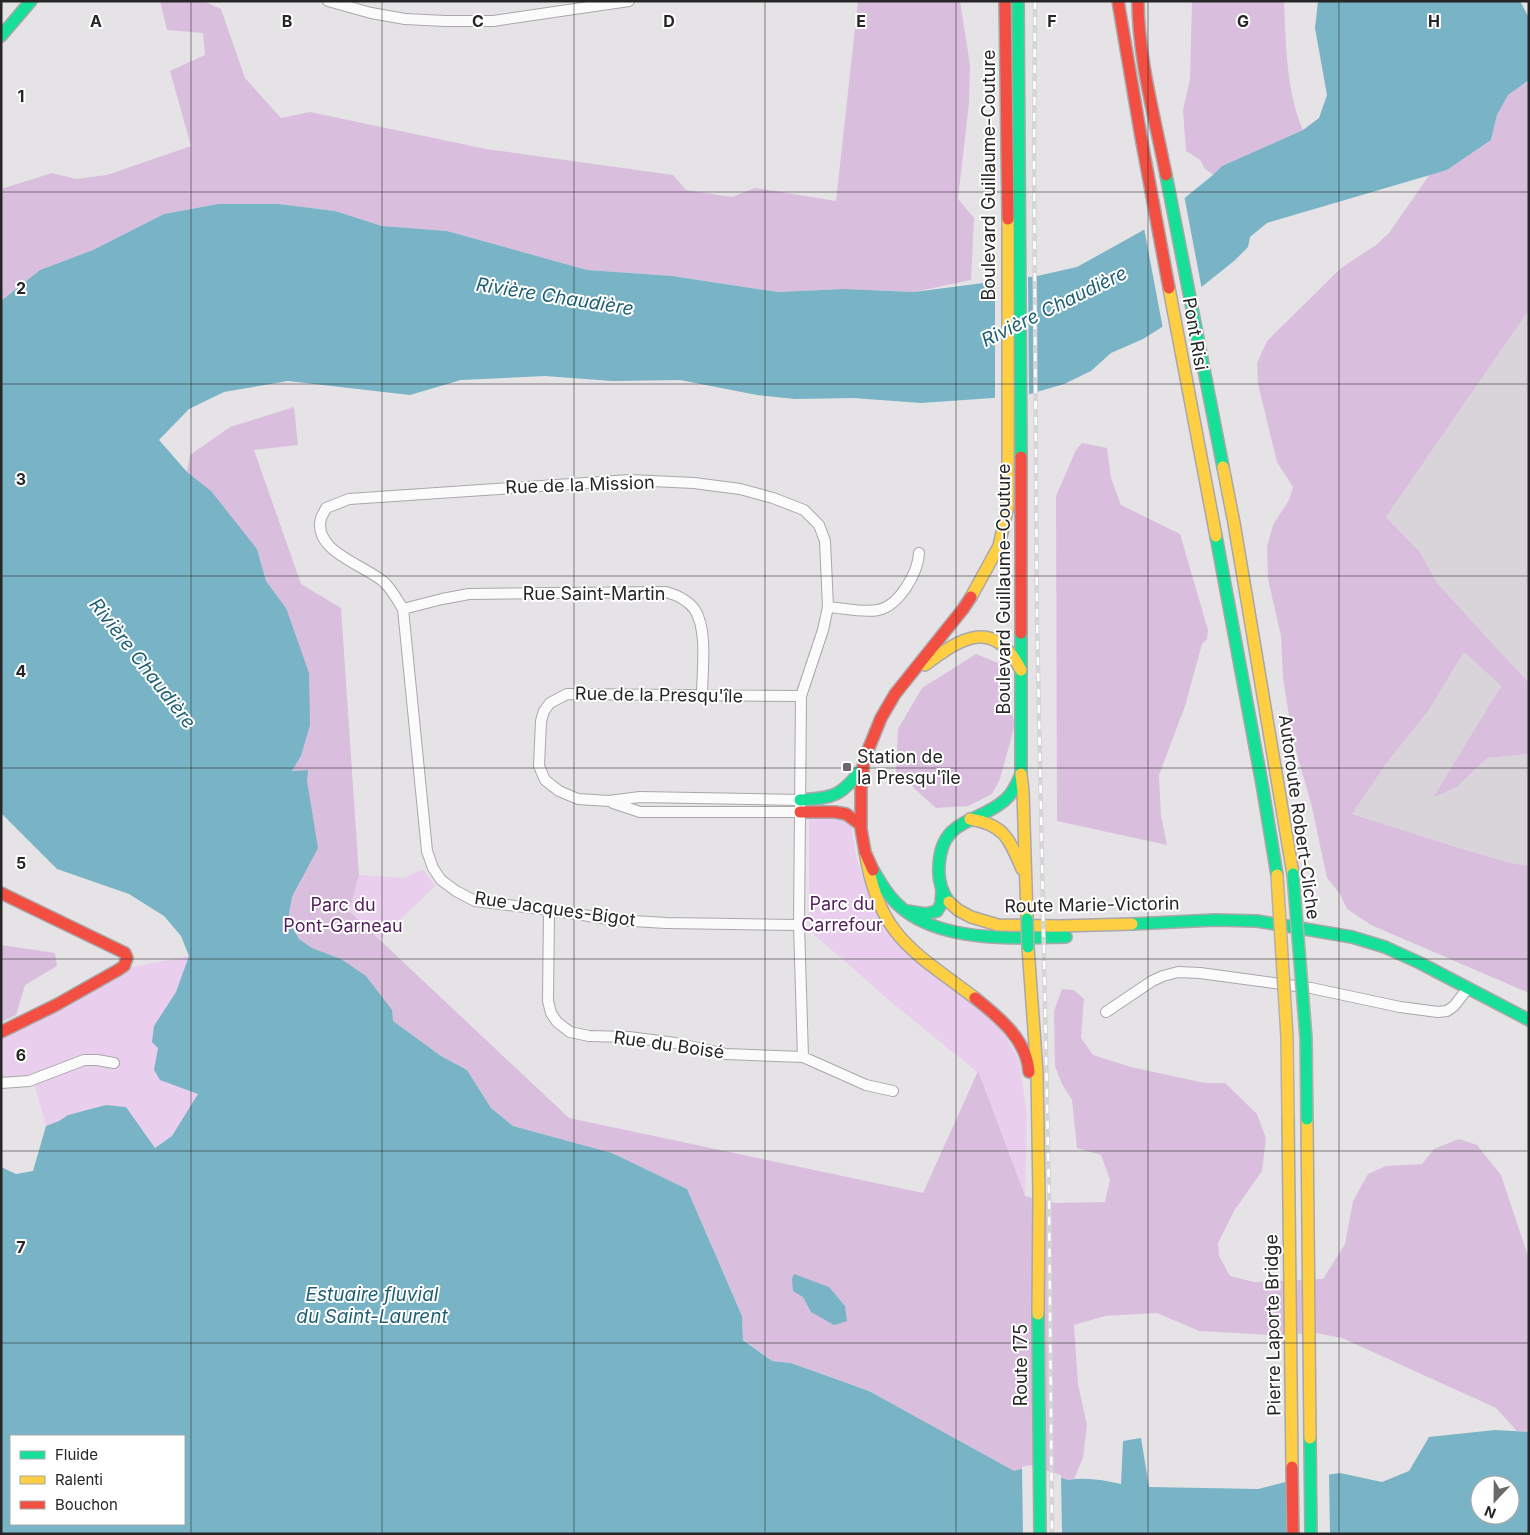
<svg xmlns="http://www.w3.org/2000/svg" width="1530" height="1535" font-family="Inter,sans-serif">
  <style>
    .built { fill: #d9d3da }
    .green { fill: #e9ceed }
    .forest { fill: #d9bfdd }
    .water { fill: #79b3c6; fill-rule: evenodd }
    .pier { fill: #e5e3e6 }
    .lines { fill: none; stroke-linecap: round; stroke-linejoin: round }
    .street-casing { stroke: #a9a7aa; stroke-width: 12 }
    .fast-casing { stroke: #a9a7aa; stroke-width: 14 }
    .slow-casing { stroke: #a9a7aa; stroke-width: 14 }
    .jam-casing { stroke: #a9a7aa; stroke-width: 14 }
    .street { stroke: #fbfbfb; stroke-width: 10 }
    .fast { stroke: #16e098; stroke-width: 11 }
    .slow { stroke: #ffcf43; stroke-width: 11 }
    .jam { stroke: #f24e42; stroke-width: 11 }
    .rail-casing { stroke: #d5d5d5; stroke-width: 4.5 }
    .rail { stroke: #fff; stroke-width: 2.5; stroke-dasharray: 8; stroke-linecap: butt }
    .fast-bridge-casing { stroke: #b7b0a6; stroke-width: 14; stroke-linecap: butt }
    .slow-bridge-casing { stroke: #b7b0a6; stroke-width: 14; stroke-linecap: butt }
    .fast-bridge { stroke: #16e098; stroke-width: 11 }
    .slow-bridge { stroke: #ffcf43; stroke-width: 11 }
    .grid { fill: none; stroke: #272627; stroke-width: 1; stroke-opacity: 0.55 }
    .poi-dot { fill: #6a686a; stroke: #fff; stroke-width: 2 }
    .labels { text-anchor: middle; stroke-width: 4; stroke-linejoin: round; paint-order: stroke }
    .street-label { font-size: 18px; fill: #272627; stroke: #fff }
    .poi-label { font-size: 18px; fill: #272627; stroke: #fff; text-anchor: start }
    .park-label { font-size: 18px; fill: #541d5c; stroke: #fff }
    .water-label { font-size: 19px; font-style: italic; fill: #1e5f72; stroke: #fff }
    .grid-label { font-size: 16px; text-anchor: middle; font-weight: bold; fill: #272627; stroke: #fff; stroke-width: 4; stroke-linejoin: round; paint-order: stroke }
  </style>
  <rect width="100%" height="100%" fill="#e5e3e6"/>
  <path class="built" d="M1529 310V683L1437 583 1420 552 1386 517Z
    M1464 652 1501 686 1434 798 1457 787 1487 758 1529 754V866L1510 863 1456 847 1352 814 1386 764 1429 710Z"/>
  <path class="green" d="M834 815 851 825C855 855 860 874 872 901L997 1024 1010 1044 1019 1060 1027 1115 1025 1196 971 1131 977 1072 890 1001 809 930V820L816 816Z
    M423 869 435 886 352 967 292 897 359 875 404 878Z
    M189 956 176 992 154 1026 158 1048 154 1070 199 1094C187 1114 177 1138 155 1148L126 1107 106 1105 68 1115 59 1121 46 1126 33 1079 1 1083V1032L118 970Z"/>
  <path class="forest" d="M160 1H203L221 9 245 78 281 118 310 112 486 149 673 175 686 190 732 197 755 188 836 201 858 1H960L970 65 969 103 958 199 974 218 971 280 914 292 844 289 778 292 672 276 587 270 447 231 382 226 335 211 279 204H218L164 214 93 250 40 270 1 301V189L52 173 76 179 107 175 191 146 170 71 205 55 203 33 167 30Z
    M1192 1H1284C1286 44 1286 90 1303 130L1222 166 1214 175 1205 169 1200 160 1186 151 1183 110 1190 79Z
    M1529 80V310L1386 517 1420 552 1437 583 1529 683V754L1487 758 1457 787 1433 798 1501 686 1464 652 1429 710 1386 764 1352 814 1456 847 1510 863 1529 866V993L1371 925 1347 909 1340 894 1327 878 1311 803 1293 741 1283 678 1281 636 1268 579 1267 547 1273 525 1289 500 1293 487 1277 462 1258 384 1257 363 1267 341 1341 268 1376 245 1389 233 1430 174 1447 170 1491 140 1497 115 1508 95Z
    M294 407 298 445 254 450 301 584 341 608 359 875 349 911 569 1118 923 1193 978 1071 1025 1196 1056 1203 1105 1202 1110 1180 1101 1155 1077 1148 1072 1100 1062 1084 1055 1066 1054 1011 1062 989 1074 990 1084 999 1081 1038 1093 1055 1131 1067 1205 1083H1225L1257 1114 1266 1138 1262 1171 1234 1211 1218 1243 1219 1256 1230 1276 1254 1282 1323 1279 1345 1244 1353 1201 1368 1174 1386 1166 1422 1164 1434 1149 1459 1139 1477 1145 1501 1175 1529 1259V1432L1517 1431 1496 1408 1342 1338 1316 1333 1271 1335 1199 1331 1157 1313 1105 1316 1074 1325 1078 1384 1087 1425 1083 1458 1074 1479 1068 1480 1029 1467 1015 1472 869 1391 791 1363 772 1361 743 1339 742 1316 687 1189 612 1153 513 1126 491 1108 467 1070 441 1056 393 1021 341 959 312 948 299 939 288 920 292 897 300 883 307 770 292 771 301 756 286 608 266 581 257 549 187 472 190 455 230 427Z
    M1082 443 1107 448 1111 478 1121 505 1180 534 1208 630 1207 639 1202 644 1185 706 1159 775 1161 816 1167 845 1057 821 1056 496 1076 450Z
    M976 654 998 663 1015 724 1000 779 992 794 968 806 936 808 896 772 898 729 922 688Z
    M1 945 55 953 57 966 25 985 16 1015 1 1022Z"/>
  <path class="water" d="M1318 1H1520L1529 18V80L1508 95 1497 115 1491 140 1447 170 1267 223 1250 237 1248 247 1234 261 1199 289 1170 322 1143 339 1111 353 1091 371 1064 384 1023 396 921 403 853 398 795 399 757 395 680 380 612 381 545 376 461 380 410 395 288 381 224 392 189 409 159 440 187 472 211 491 257 549 266 581 286 608 309 673 310 725 301 756 292 771 308 770 307 781 318 848 292 897 288 920 299 939 312 948 341 959 366 976 392 1010 393 1021 441 1056 467 1070 491 1108 513 1126 612 1153 687 1189 742 1316 743 1340 772 1361 791 1363 869 1391 1014 1471 1029 1467 1068 1480C1085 1477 1104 1480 1121 1484L1123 1441 1141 1438 1149 1487 1258 1489 1297 1479 1340 1473 1382 1482 1409 1471 1429 1437 1495 1430 1529 1432V1534H1V1167L16 1174 33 1171 46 1126 59 1121 68 1115 106 1105 126 1107 155 1148 172 1136 198 1094 160 1080 154 1070 158 1048 152 1042 154 1026 176 992 189 956 181 936 164 916 129 894 57 869 1 813V301L40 270 93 250 164 214 218 204H279L335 211 382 226 447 231 587 270 672 276 778 292 844 289 914 292 1037 276 1077 267 1149 227 1213 175 1222 166 1303 130 1319 118 1327 95 1315 28ZM11 1436H184V1524H11ZM1480 1485H1510V1515H1480Z
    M794 1274 829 1287 845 1306 847 1321 834 1325 811 1312 803 1297 793 1291 792 1279Z"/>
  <path class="pier" d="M1184 195 1202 290 1188 308 1171 324 1163 329 1144 228Z
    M1028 275 1029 397 995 400V279Z
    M1030 1465 1061 1475 1062 1534H1023L1022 1467Z
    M1329 1472 1330 1534H1288L1297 1477Z"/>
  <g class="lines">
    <g class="street-casing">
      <path id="street" d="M328 1 371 13 405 19 445 21H493L629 1
        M828 607C844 608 863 613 878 610 899 606 918 573 919 553
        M403 609 442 599 469 594 666 592C677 595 688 600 695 610 708 631 702 672 702 695
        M800 800 640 797 609 801 578 799 559 791 545 780 539 766 541 721 544 711 550 703 567 694 801 696
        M613 803 640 812H800
        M549 910 548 1001 551 1013 557 1022 570 1032 589 1036 629 1037 675 1043 726 1054 803 1057 866 1085 893 1091
        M799 925 666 923 616 920 549 910 475 901 456 891 441 880 433 868 427 851 403 609C398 601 392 590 385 583 366 565 312 552 321 518 322 515 325 511 326 508L349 499 630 480 694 483 740 489 773 498 804 510 819 525 825 541 828 607 823 630 801 696 799 925 803 1057
        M1106 1012 1152 981 1163 976 1178 972 1200 973 1311 988 1400 1007 1438 1012 1447 1011 1454 1006 1468 988
        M1 1083 29 1081 84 1060H97L114 1063"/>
    </g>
    <g class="fast-casing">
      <path id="fast" d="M1018 1 1021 457
        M1 36 31 1
        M1166 175 1223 467
        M1216 536 1262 784 1277 875
        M800 800C834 798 841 796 862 769
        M873 870C878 878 883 888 890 896 927 944 1012 938 1066 937
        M949 902C941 891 938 879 939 866 941 817 978 824 1005 800 1013 793 1017 784 1021 774V633
        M907 911 926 914 937 911 941 904 942 889
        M1132 924 1215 920 1257 921 1352 937 1385 947 1420 963 1529 1020
        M1038 1314 1040 1534
        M1310 1438 1311 1534"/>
    </g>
    <g class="slow-casing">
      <path id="slow" d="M1169 288 1216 536
        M1223 467 1234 523 1293 874
        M971 597 999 546 1008 506V219
        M925 665C962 637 994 617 1021 670
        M1021 774 1023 792 1027 919
        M970 819C1005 825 1009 839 1022 869
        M865 851C878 936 913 951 975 998
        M949 902 958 910 971 917 998 925 1059 926 1132 924
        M1028 947 1037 1072 1039 1196 1038 1314
        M1288 1116 1292 1467
        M1307 1119 1310 1438"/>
    </g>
    <g class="jam-casing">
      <path id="jam" d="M1005 1 1008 219
        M1118 1 1141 137 1169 288
        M1138 1C1138 57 1155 119 1166 175
        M1021 457V633
        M800 812H835L846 814 861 825
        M873 870 865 852 861 829V789L864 760 881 718 895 694 963 609 971 597
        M1 893 125 953 127 958 124 966 118 970 56 1005 1 1032
        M975 998C999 1017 1027 1040 1029 1072
        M1292 1467 1293 1534"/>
    </g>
    <use href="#street" class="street"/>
    <use href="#fast" class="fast"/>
    <use href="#slow" class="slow"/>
    <use href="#jam" class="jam"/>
    <g class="rail-casing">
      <path id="rail" d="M1035 1 1034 167 1037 619 1049 1196 1052 1534"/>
    </g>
    <use href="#rail" class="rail"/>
    <g class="fast-bridge-casing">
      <path id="fast-bridge" d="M1293 874 1306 1038 1307 1119
        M1027 919 1028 947"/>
    </g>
    <g class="slow-bridge-casing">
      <path id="slow-bridge" d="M1277 875 1287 1037 1288 1116"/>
    </g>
    <use href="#fast-bridge" class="fast-bridge"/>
    <use href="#slow-bridge" class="slow-bridge"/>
  </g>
  <path class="grid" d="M191 1V1534M382 1V1534M574 1V1534M765 1V1534M956 1V1534M1148 1V1534M1339 1V1534M1 192H1529M1 384H1529M1 576H1529M1 768H1529M1 959H1529M1 1151H1529M1 1343H1529"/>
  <rect class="poi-dot" x="842" y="762" width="10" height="10" rx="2.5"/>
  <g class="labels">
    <g class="street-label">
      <text transform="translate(989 175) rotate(-90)" y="6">Boulevard Guillaume-Couture</text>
      <text transform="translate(1195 334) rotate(80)" y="6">Pont Risi</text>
      <text transform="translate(580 485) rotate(-2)" y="6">Rue de la Mission</text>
      <text transform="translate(1004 589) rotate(-90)" y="6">Boulevard Guillaume-Couture</text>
      <text x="594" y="600">Rue Saint-Martin</text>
      <text transform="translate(659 695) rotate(1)" y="6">Rue de la Presqu'île</text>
      <text transform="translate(1299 817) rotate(82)" y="6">Autoroute Robert-Cliche</text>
      <text transform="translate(1092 905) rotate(-1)" y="6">Route Marie-Victorin</text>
      <text transform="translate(555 909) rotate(8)" y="6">Rue Jacques-Bigot</text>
      <text transform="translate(669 1045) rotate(8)" y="6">Rue du Boisé</text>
      <text transform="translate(1273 1325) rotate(-91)" y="6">Pierre Laporte Bridge</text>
      <text transform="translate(1021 1365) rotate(-90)" y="6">Route 175</text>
    </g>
    <g class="poi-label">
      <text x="857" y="763">Station de<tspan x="857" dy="21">la Presqu'île</tspan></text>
    </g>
    <g class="park-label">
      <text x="842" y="910">Parc du<tspan x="842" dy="21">Carrefour</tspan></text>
      <text x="343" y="911">Parc du<tspan x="343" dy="21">Pont-Garneau</tspan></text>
    </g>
    <g class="water-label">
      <text transform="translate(555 296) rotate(9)" y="7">Rivière Chaudière</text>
      <text transform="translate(1054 306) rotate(-26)" y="7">Rivière Chaudière</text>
      <text transform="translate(143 663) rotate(52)" y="7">Rivière Chaudière</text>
      <text x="372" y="1301">Estuaire fluvial<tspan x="372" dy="22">du Saint-Laurent</tspan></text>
    </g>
  </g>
  <g class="grid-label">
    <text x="96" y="27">A</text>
    <text x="287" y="27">B</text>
    <text x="478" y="27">C</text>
    <text x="669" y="27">D</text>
    <text x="861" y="27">E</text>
    <text x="1052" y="27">F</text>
    <text x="1243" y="27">G</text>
    <text x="1434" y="27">H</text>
    <text x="21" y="102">1</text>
    <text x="21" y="294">2</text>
    <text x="21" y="485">3</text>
    <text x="21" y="677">4</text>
    <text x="21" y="869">5</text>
    <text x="21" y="1061">6</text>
    <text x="21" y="1253">7</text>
  </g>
  <rect width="1530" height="1535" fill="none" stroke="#272627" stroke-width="5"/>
  <rect x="10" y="1435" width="175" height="90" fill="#ffffff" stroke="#a9a8a9"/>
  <rect x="20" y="1451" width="25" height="8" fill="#16e098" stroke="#a9a8a9"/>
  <text x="55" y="1460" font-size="15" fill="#272627">Fluide</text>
  <rect x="20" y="1476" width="25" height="8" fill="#ffcf43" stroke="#a9a8a9"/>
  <text x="55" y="1485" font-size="15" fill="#272627">Ralenti</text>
  <rect x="20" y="1501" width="25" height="8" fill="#f24e42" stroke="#a9a8a9"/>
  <text x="55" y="1510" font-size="15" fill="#272627">Bouchon</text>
  <g transform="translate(1495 1500) rotate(202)"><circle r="24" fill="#ffffff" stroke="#a9a8a9"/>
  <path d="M0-4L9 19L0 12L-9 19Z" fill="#6a686a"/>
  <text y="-8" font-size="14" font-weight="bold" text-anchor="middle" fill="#272627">N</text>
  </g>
</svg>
